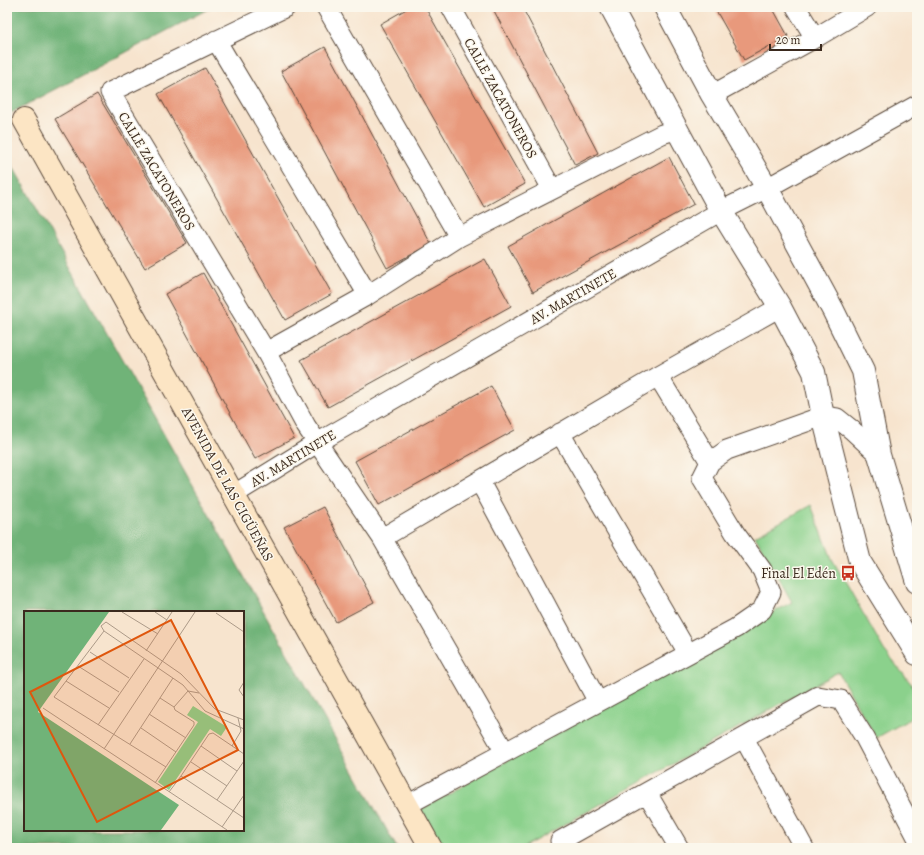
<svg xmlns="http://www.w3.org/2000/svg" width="924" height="855" font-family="Alegreya,serif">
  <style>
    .green { fill: #8bd18c; stroke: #637e55 }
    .forest { fill: #70b378; stroke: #566e4b; fill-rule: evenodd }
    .building { fill: #e8997c }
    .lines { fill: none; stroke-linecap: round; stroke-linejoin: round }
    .minor-casing { stroke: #574638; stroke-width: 21 }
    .tertiary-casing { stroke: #574638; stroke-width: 24 }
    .secondary-casing { stroke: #574638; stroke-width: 24 }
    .minor { stroke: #fff; stroke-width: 19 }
    .tertiary { stroke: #fff; stroke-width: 22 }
    .secondary { stroke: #fce5c4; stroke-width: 22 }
    .labels { text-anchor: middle; stroke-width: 3; stroke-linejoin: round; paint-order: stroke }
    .street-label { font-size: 14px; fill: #3b2a1e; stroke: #fbf7ec }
    .poi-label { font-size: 14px; fill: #3b2a1e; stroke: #fbf7ec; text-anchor: end }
    .inset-road { fill: none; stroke: #ac9a88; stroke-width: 1 }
    .view { fill: #df570d; fill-opacity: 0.15; stroke: #df570d; stroke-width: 2 }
    .inset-edge { fill: none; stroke: #3b2a1e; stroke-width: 2 }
  </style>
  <rect width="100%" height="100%" fill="#fbf7ec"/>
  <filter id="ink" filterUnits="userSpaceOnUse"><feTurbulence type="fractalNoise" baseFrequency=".025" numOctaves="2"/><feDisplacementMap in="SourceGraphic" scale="8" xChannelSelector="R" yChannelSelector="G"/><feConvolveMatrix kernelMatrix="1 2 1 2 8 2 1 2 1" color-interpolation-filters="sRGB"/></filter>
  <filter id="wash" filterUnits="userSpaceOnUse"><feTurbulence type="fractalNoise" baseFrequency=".012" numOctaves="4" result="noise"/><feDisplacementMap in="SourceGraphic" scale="16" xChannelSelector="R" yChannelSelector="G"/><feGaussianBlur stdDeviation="0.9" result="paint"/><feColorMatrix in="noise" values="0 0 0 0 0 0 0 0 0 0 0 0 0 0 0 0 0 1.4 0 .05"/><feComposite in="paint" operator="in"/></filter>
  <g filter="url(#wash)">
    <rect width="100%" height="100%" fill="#f7e4ce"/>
    <path class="green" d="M811 505 832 559 884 650 917 691V715L876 738 838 672 522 848H443L421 809 792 602 755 536Z"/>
    <path class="forest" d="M7 7H212L7 115Z
      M7 156 397 848H7ZM25 612H243V830H25Z"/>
    <g id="blocks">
      <path class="building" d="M410 7H425L525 184 484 207 380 24Z
        M492 7H522L598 153 575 165Z
        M714 7H772L788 36 744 60Z
        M325 47 431 244 387 268 281 71Z
        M205 68 332 294 285 320 158 94Z
        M97 94 187 243 145 268 55 119Z
        M669 157 694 204 533 292 508 246Z
        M485 259 511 306 328 407 301 360Z
        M203 273 294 438 255 459 165 294Z
        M491 386 515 430 379 505 355 461Z
        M323 507 374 602 336 622 284 527Z"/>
    </g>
  </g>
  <g filter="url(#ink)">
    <use href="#blocks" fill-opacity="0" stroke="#574638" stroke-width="1"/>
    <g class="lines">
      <g class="minor-casing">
        <path id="minor" d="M286 7 110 92 266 352 306 426 382 538 505 752
          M326 7 459 237
          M451 7 552 189
          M796 7 815 38
          M216 40 368 295
          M712 95 815 38 867 7
          M266 352 368 295 459 237 662 134 678 129
          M658 376 710 462
          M560 433 688 653
          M480 482 598 702
          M233 495 317 443 721 211 767 188 917 105
          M382 538 658 376 780 307
          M744 738 804 848
          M647 793 679 848
          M407 805 736 628 762 610 771 592 762 570 735 533 702 478 710 462 727 450 823 416 837 418 852 430 879 455
          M560 841 818 696 841 700 865 738 917 837"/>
      </g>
      <g class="tertiary-casing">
        <path id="tertiary" d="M611 7 721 211 780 307 814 372 823 416 860 562 917 654
          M665 7 712 95 767 188 833 310 863 371 879 455 917 582"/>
      </g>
      <g class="secondary-casing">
        <path id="secondary" d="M24 120 431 848"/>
      </g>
      <use href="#minor" class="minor"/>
      <use href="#tertiary" class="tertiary"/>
      <use href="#secondary" class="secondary"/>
    </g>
  </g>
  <defs>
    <g id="bus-bare" transform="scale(1.2)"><path d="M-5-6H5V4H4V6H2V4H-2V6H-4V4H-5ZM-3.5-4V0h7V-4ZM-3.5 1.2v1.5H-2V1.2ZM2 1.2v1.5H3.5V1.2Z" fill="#c8321e" stroke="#fbf7ec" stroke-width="2.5" paint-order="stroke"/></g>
  </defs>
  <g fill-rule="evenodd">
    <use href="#bus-bare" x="848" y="573"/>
  </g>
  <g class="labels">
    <g class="street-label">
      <text transform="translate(501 98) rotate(61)" y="5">CALLE ZACATONEROS</text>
      <text transform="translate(157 171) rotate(59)" y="5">CALLE ZACATONEROS</text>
      <text transform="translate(573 296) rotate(-30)" y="5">AV. MARTINETE</text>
      <text transform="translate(293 458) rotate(-31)" y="5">AV. MARTINETE</text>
      <text transform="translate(228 484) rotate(61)" y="5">AVENIDA DE LAS CIGÜEÑAS</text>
    </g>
    <g class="poi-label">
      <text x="836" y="578">Final El Edén</text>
    </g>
  </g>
  <g transform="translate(24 611)">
    <rect width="220" height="220" fill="#f7e4ce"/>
    <path d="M169 95 203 116 197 125 186 118 145 179 134 171 174 111 163 104Z" fill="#8bd18c"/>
    <path d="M0 1H85L14 101 155 194 137 219H0Z" fill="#70b378"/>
    <path class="inset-road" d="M98 1 134 23M131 1 143 9M192 2 220 21M80 20 30 86 142 156M122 40 148 1M66 41 105 67M54 55 95 81M42 70 85 97M220 71 215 79 220 86M136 87 150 96M19 97 203 219M125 103 162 127M220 109 191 98 157 63 82 11 77 15 80 20 159 74 181 100 220 118M74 114 120 48M117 117 152 141M106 133 149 67M177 135 213 160M208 135 217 120 214 107M80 138 171 1M220 150 193 189 220 207M167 151 203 175M157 165 185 123 189 122 220 143M131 172 170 114V111L151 99 150 96 164 80 175 82M145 181 157 165 193 189M198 216 220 184"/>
    <path class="view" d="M147 9 214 139 73 211 6 81Z"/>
    <rect width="220" height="220" class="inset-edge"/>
  </g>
  <rect width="924" height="855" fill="none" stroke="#fbf7ec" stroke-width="24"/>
  <path d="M770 44v6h51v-6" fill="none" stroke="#3b2a1e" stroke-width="2"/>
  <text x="776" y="44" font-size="12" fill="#3b2a1e" stroke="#fbf7ec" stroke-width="3" paint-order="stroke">20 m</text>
</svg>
